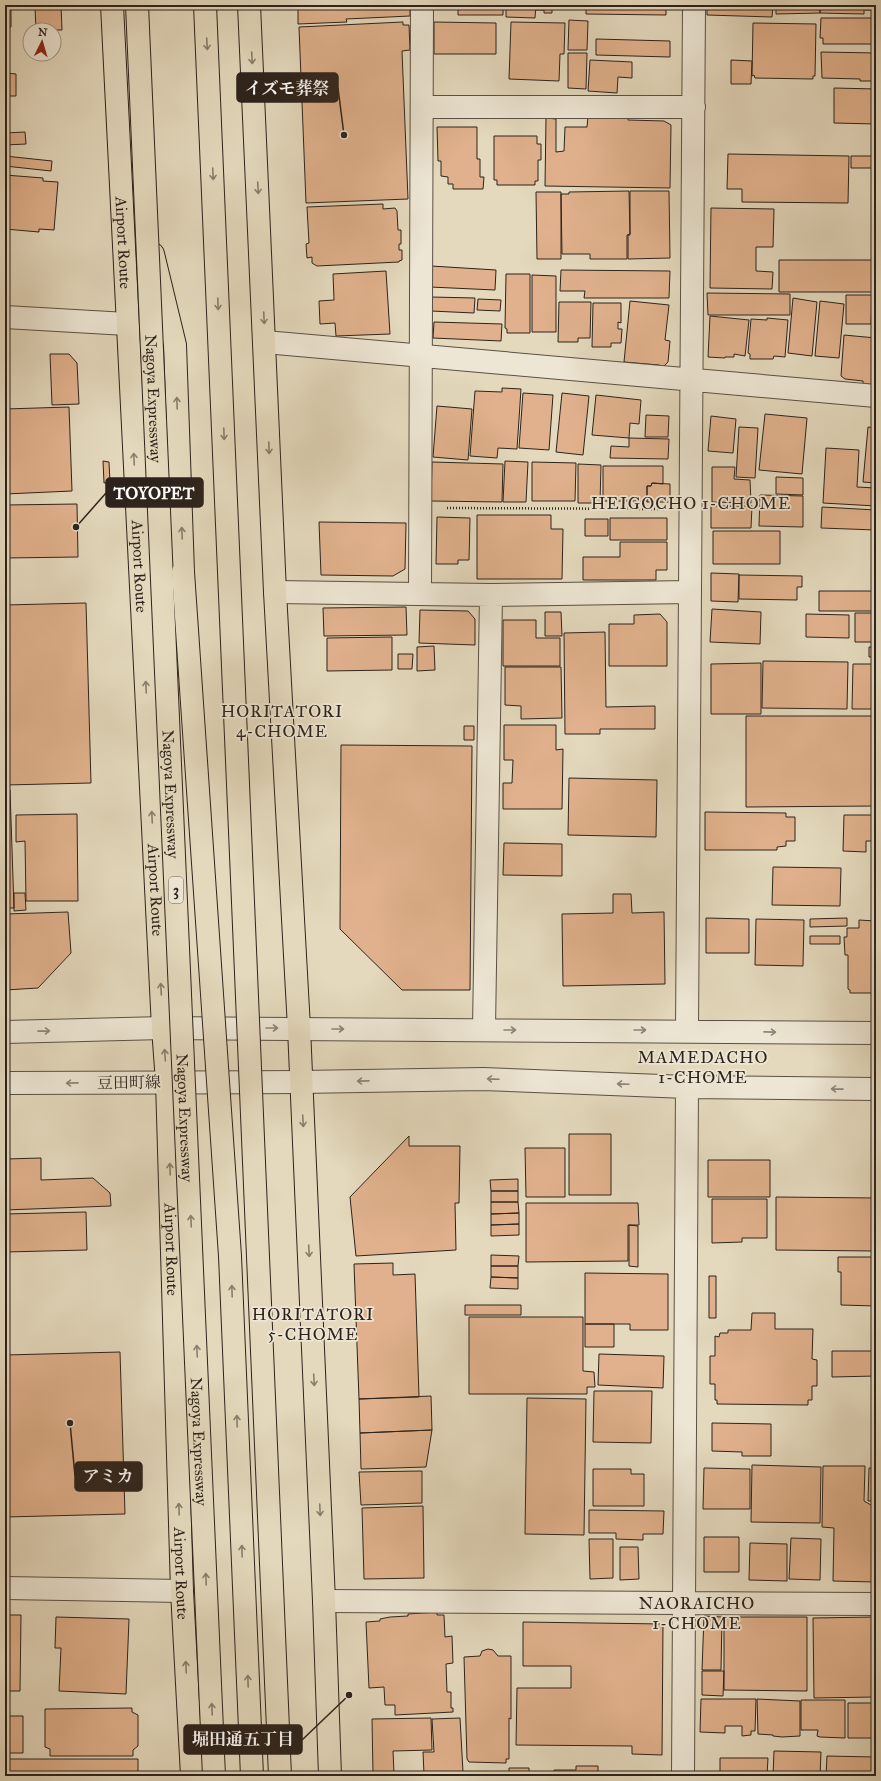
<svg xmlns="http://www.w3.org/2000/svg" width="881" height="1781" font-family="'IM FELL Great Primer','Noto Serif JP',serif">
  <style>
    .building { fill: #e0b18c; stroke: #2d231c }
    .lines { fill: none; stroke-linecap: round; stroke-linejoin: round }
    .minor-casing { stroke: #5b5044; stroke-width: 24 }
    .major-casing { stroke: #2d231c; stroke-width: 24 }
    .highway-casing { stroke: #2d231c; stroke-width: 24 }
    .path { stroke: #2d231c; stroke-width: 2.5; stroke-dasharray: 1 2; stroke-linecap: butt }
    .minor { stroke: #ede6d4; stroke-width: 22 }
    .major { stroke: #e4d9bd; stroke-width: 22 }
    .highway { stroke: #e4d9bd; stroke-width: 22 }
    .highway-bridge-casing { stroke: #2d231c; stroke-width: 24; stroke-linecap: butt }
    .highway-bridge { stroke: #e4d9bd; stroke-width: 22 }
    .oneway { stroke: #887e6c }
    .oneway2 { stroke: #8d8478 }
    .labels { text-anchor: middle; stroke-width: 3.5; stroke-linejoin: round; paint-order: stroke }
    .shield { fill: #ede6d4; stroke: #675e53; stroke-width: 1 }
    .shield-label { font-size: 15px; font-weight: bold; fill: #2d231c }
    .street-label { font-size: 16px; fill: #2d231c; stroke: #ede6d4 }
    .neighbourhood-label { font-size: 17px; letter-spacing: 1px; fill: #2d231c; stroke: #ede6d4 }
    .leader { fill: none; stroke: #2d231c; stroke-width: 1.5 }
    .callout-dot { fill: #2d231c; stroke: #ede6d4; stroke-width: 1.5 }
    .callout { fill: #2d231c; stroke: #2d231c; stroke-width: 1.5 }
    .callout-label { font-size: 17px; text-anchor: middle; font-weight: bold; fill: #fff }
  </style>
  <rect width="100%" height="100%" fill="#e4d9bd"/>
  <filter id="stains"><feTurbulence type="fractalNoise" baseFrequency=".005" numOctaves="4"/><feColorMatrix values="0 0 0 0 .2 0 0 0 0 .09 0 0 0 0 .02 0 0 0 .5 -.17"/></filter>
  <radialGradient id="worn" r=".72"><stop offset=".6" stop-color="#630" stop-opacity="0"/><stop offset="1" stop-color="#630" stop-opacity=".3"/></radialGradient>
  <path class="building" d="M5 5H11V27H5Z
    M61 5 62 30H36L35 7Z
    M298 5H410V16L346 19 347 22 298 24Z
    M458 5H503V15H458Z
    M506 5H536L535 18 506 17Z
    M536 5H561V7L552 8V13H544V10H536Z
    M586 5H666V15L586 14Z
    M707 5H773L772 17 707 15Z
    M776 5H820V13L776 14Z
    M820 5H864V14L820 13Z
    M865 5H876V10H865Z
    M821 18H876V44H823V38H820Z
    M569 20 588 21 587 50H568Z
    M403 22V25H409L410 50 402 51 408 199 306 203 299 27Z
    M434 22 496 23V54H434Z
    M511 22 565 23 564 54H560L559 81 509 79Z
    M753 23 816 24 815 76H813V79L755 78 754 75 752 76Z
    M596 39 670 41V57L596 55Z
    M821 52 876 53V81H860V79L822 78Z
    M568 53H587L586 89 568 88Z
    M590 60 632 62V78L618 77 617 93 588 91Z
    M731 60 752 61 751 84H731Z
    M5 73 16 74V96H5Z
    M834 88 876 89V124L834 123Z
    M588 117H628V120L664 121 671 125 670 188 545 186 546 118 556 119V152L564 151 565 127H587Z
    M437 127H477V159H480V177H484L483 189H453V184H448V177L441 176V161H438Z
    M25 132 26 144 5 145V133Z
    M494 136H537V144H541V160H538V181H535V185H497V180H494Z
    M728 154 849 156 848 203 742 202V189H727Z
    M5 156 52 161 51 171 5 166Z
    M851 156H876V168H851Z
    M5 175 43 178V181L58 182 54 230 39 229V232L5 229Z
    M629 191 630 234 627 235V259H590V254H562L561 194H569V192Z
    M630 191H669L670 258 628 259V235H630Z
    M536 192H561V259H537Z
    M383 204V209L395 208 397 211 398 230H401V244H399V250H402V260L399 261V262L317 266 312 263V257L307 258 306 244 309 243 307 207Z
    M711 208 774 209 773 247H756V271L773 272 772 289 710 288Z
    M779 260H876V292H779Z
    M431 266 496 270 495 290 430 287Z
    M561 270 670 271 669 298H584L585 291H560Z
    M386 271 390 334 336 336 335 323 320 324 319 301 334 300 333 274Z
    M506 274H530V333H507V329L505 328Z
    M532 275 556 276V332H532Z
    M707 293 790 294V315H708Z
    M846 295H872L871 324H846Z
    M431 297 475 298 474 313 431 311Z
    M793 298 817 302 812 356 788 353Z
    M478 299 501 300 500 311 477 310Z
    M630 301 669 305 665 340 670 341 668 362 663 367 659 365 624 362Z
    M820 301 844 304 839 358 815 356Z
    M559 302H591L590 338H578V342H558Z
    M593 303H621V323L618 322V329H622L621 343H611V347H592Z
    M710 316 749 320 745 356 734 354V357H725V358L708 357Z
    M767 318 788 320 785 357 774 356 773 359H750V354L748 353 751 319 767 320Z
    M434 322 502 324 501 341 433 338Z
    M844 335 876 338V386L863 385V381L845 379 841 376Z
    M50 354H69L77 363 79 404 52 405Z
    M502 388 521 389 517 449 498 448 497 458 470 456 475 391 502 392Z
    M523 393 553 395 549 450 519 448Z
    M562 393 589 396 583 455 556 452Z
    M596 395 641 400 639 424 630 423 629 438 592 435Z
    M437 406 472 409 468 460 433 457Z
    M69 407 72 491 5 494V409Z
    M765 414 807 418 802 474 759 470Z
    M646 415 669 416 668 437H645Z
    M711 416 736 419 733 453 708 451Z
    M739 427 758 428 755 478 736 477Z
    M868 427 876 428V483L863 482Z
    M629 438 669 439 668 459 610 458 611 446 629 447Z
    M826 448 859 450 857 487 876 488V506L823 503Z
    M103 461 109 462 110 482 104 483Z
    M505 461 528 462 526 502H503Z
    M432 462 503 464 502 502 431 501Z
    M532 462 576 463 575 501H532Z
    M578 464 601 465 600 503H578Z
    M603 466H663V484L652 483 651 486H647V501H603Z
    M712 467H735L734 479 750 480 751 503 712 502Z
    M776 477 803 478V495L776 494Z
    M652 483 670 484V502H647V486H651Z
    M760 495 803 496V527L759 526Z
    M77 504 78 557 5 558V505Z
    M711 506H752L751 528H711Z
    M822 507 876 510V530L821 528Z
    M477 515H551V529H563L562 579H477Z
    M437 517 470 518 469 560H458V564H436Z
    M610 518H667V540H610Z
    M585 519H608V536H585Z
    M319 522 406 523 405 569 393 576 321 575Z
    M713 531H780V564H713Z
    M620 542H667V570H656V580H583V557H620Z
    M711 573 739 574 738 602 711 601Z
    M739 575 802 576V587H797V600L739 599Z
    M819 591H876V611H819Z
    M86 603 91 783 5 785V605Z
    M406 607 407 635 324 636 323 608Z
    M712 609 761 612 760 644 710 642Z
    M420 610 468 611 475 619V645L419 643Z
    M545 612H561L562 636H545Z
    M855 613H876V642H855Z
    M660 614 667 622V666H609V624H634V615Z
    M806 614 849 615V638L806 637Z
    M503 620H536V638H560V666H503Z
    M605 632 606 707 655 706V729H600V734H565L564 633Z
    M392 637V670L327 671V638Z
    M434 646 435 670 417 671V647Z
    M869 647H876V657H869Z
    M398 654H413L412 669H398Z
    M763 661 848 662 847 709 762 708Z
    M761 663V714H711V664Z
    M853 664H876V709H852Z
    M505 667H561L562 718 521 719V706L505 705Z
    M746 716H876V806L746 807Z
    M504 725H556V750L563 749 562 809H503V783H512L513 760H504Z
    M464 726H474V740H464Z
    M341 745 472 746 470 990H402L340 929Z
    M569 778 657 780 656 837 568 835Z
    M5 790H10L14 908H5Z
    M705 812 786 813V817H795V841H786V846L777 847V850H705Z
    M77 814 78 901H26L25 841 16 842V815Z
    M844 815H876V841H866V852L843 851Z
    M504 843 562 844V876L503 875Z
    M773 867 841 868 840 906 772 905Z
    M14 893H25L26 910 14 911Z
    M613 894H631L632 913 664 912 665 984 563 986 562 914 613 913Z
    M68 912 71 953 38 988 5 990V914Z
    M706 918 749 919V953H706Z
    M847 918V926L810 927V919Z
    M875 918 876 993H850V990L848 989V955H845L844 937H847V928H859V920L875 921Z
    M756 919 804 920 803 966 755 965Z
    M810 936H840V944H810Z
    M569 1134H611V1195H569Z
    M409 1136V1146H460L459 1203H455L456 1250 356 1256 350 1197Z
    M525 1148H565V1197H526Z
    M41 1158V1180L93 1178 110 1193 111 1206 5 1210V1159Z
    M708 1160H770V1197H708Z
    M518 1179V1191H491L490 1180Z
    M491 1191H518V1202H491Z
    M776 1197 876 1198V1251L776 1250Z
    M712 1199H767V1238H742V1242L712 1243Z
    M491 1202H518L519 1213 491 1214Z
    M526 1203H638L639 1225H628V1261L526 1262Z
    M86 1212 87 1250 5 1252V1214Z
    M519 1213V1224L491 1225V1214Z
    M519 1224V1235L491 1236V1225Z
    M629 1225 638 1226V1267L629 1266Z
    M491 1255 519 1256 518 1266H491Z
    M838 1257H876V1306L841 1305V1272H838Z
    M393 1263V1275L415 1274 419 1397 359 1399 354 1264Z
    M491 1266H518V1278L491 1277Z
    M585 1273 668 1274V1330H630V1324H585Z
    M709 1276H716V1318H709Z
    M491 1277 518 1278V1289L490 1288Z
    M465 1305H521V1315H465Z
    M752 1313H775V1329H813L812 1359 817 1360V1386H812V1400H808V1405L717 1404V1400H715V1384H710V1356H715V1336L719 1337 720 1333H728V1330H751Z
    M469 1317H583V1371L594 1372 595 1387H587V1394H469Z
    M585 1324H614V1347H585Z
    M832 1351H876V1376L832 1377Z
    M120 1352 125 1514 5 1517V1355Z
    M599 1354 664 1356 663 1388 598 1385Z
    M594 1391H652L651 1443 593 1442Z
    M431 1396 432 1430 360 1433 359 1399Z
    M527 1398 586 1399 584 1535 525 1534Z
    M712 1423 771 1424V1456H742V1452L712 1451Z
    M432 1430 426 1467 361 1469 360 1433Z
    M752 1465 821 1467 820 1523 751 1522Z
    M823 1466H865L864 1501 876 1508V1582L833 1581 834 1528 822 1527Z
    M704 1468 750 1469V1509H703Z
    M869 1468H876V1501H868Z
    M593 1469H631V1474H644V1506H593Z
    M422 1471V1503L361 1505 359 1472Z
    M423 1506 424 1578 364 1579 362 1508Z
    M589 1510 664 1511 663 1534H643V1540L616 1539V1533H589Z
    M704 1537H739V1572H704Z
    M791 1538 821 1539 820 1580 789 1579Z
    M589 1539H613V1578L590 1579Z
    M750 1543 787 1544V1581L749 1580Z
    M620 1547H638L639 1579 620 1580Z
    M437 1612V1615H444L445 1637 452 1636 453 1663 446 1664 447 1692H451V1708H453V1712L395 1715V1705H385L384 1687 369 1688 366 1622 380 1621V1619L390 1617 408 1616V1614Z
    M5 1615H21L20 1691H5Z
    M704 1616 722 1617 721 1670H702Z
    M56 1617 129 1619 126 1694 59 1691 61 1648H55Z
    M724 1617H807V1691L724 1690Z
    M875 1617V1697L814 1698 813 1618Z
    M523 1622 663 1624 662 1755 632 1754V1746L516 1745 517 1688H571V1666H523Z
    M488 1649 493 1650 498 1656H511V1719L509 1718V1759H506V1763L469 1762 467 1759 464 1657 480 1656 482 1651Z
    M702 1671H724L723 1696 702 1695Z
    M701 1699H756L755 1731H751V1735L742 1736V1726H725V1733L700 1732Z
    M757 1699 800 1701V1736L782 1737 773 1736V1735L758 1734Z
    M801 1700H845V1738L820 1737 817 1736 818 1730H801Z
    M848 1703H876V1738H848Z
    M132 1708V1712L138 1715V1746L133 1750V1756H50V1749L45 1747V1709Z
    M5 1716H23V1753H5Z
    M431 1718 432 1750 393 1751 394 1774H373L372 1719Z
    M460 1718 463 1772 424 1774 423 1752H434L432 1719Z
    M774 1751 821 1752 820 1776H773Z
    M827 1756 874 1757V1776H826Z
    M720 1758H768L767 1776H720Z
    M5 1759H138V1776H5Z
    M576 1766H598V1776H554V1770H576Z
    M509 1768H529V1776H509Z
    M506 1772V1776H468V1774Z
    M605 1774H629V1776H604Z
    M461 1775V1776H385Z"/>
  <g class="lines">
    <g class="minor-casing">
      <path id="minor" d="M422 107H694
        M5 317 127 324
        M265 342 876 396
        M275 592 491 595 690 592
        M420 594 422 5
        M484 1029 491 595
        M687 1031C690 689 693 347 694 5
        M5 1032 163 1028 876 1033
        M5 1083 301 1082 483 1079 687 1087 876 1089
        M5 1588 182 1591
        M324 1601 876 1604
        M683 1776 687 1087"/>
    </g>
    <g class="major-casing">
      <g id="major">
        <path id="s1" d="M112 5 163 1028 167 1082 182 1591 192 1776"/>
        <path d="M249 5 275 592 299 1028 324 1601 330 1776"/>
      </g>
    </g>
    <g class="highway-casing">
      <path id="highway" d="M153 254 175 345 183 572"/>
    </g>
    <path class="path" d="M447 508 664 509"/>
    <use href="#minor" class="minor"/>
    <use href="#major" class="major"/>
    <use href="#highway" class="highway"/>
    <g class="highway-bridge-casing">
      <g id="highway-bridge">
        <path id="s2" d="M137 5 214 1776"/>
        <path d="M205 5 280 1776"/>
        <path d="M183 572 230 1256 252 1776"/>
      </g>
    </g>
    <use href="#highway-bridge" class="highway-bridge"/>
  </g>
  <defs><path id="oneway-shaft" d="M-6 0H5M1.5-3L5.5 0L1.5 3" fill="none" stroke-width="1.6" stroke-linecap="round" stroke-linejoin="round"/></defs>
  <g class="oneway">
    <use href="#oneway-shaft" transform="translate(207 44) rotate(87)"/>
    <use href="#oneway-shaft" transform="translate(252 58) rotate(87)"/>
    <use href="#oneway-shaft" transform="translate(213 174) rotate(87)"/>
    <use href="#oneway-shaft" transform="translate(258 188) rotate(87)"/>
    <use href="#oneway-shaft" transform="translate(218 304) rotate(88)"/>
    <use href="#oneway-shaft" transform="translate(264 318) rotate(87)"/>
    <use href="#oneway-shaft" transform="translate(177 403) rotate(-92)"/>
    <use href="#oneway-shaft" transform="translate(224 434) rotate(88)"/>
    <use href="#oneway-shaft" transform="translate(269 448) rotate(88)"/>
    <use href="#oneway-shaft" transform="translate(134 459) rotate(-93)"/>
    <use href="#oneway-shaft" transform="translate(182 533) rotate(-92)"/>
    <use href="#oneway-shaft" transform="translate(146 687) rotate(-93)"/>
    <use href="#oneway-shaft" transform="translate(152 817) rotate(-93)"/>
    <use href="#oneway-shaft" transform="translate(161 989) rotate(-93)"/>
    <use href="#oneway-shaft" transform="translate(165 1055) rotate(-94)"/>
    <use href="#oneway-shaft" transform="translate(303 1121) rotate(87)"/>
    <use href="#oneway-shaft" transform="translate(170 1169) rotate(-92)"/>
    <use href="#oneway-shaft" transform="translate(191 1221) rotate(-93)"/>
    <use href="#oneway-shaft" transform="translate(309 1251) rotate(87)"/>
    <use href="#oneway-shaft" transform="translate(232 1291) rotate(-92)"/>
    <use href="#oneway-shaft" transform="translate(197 1351) rotate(-93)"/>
    <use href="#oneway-shaft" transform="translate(314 1380) rotate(87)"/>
    <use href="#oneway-shaft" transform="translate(237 1421) rotate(-92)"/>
    <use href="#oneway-shaft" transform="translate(179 1509) rotate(-92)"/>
    <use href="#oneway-shaft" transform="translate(320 1510) rotate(87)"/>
    <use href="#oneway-shaft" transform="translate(242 1551) rotate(-92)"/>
    <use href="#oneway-shaft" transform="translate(206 1579) rotate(-92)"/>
    <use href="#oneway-shaft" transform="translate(186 1667) rotate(-93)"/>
    <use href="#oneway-shaft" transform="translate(248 1681) rotate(-92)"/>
    <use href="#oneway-shaft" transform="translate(212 1709) rotate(-92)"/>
  </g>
  <g class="oneway2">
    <use href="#oneway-shaft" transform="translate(272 1028)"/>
    <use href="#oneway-shaft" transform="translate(338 1029)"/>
    <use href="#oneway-shaft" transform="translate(510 1030)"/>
    <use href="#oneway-shaft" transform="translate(640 1030)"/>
    <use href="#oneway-shaft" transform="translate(44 1031) rotate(-1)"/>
    <use href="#oneway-shaft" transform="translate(770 1032) rotate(1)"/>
    <use href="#oneway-shaft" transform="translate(493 1079) rotate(-178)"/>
    <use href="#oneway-shaft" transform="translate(363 1081) rotate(179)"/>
    <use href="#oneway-shaft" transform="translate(72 1083) rotate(179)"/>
    <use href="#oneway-shaft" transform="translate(623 1084) rotate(-178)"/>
    <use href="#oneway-shaft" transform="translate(837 1089) rotate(-179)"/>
  </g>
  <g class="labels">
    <rect class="shield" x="169" y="877" width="14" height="26" rx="3"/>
    <g class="shield-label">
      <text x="176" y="895">3</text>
    </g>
    <g class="street-label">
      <text dy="6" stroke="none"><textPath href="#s1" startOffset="238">Airport Route</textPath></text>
      <text dy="6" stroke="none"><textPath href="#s2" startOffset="394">Nagoya Expressway</textPath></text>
      <text dy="6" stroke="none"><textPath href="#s1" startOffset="562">Airport Route</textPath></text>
      <text dy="6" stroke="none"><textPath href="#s2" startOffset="790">Nagoya Expressway</textPath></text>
      <text dy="6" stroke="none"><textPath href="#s1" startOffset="886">Airport Route</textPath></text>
      <text transform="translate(129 1082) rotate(-1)" y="6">豆田町線</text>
      <text dy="6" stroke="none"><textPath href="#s2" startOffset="1114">Nagoya Expressway</textPath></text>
      <text dy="6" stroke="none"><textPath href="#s1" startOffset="1246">Airport Route</textPath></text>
      <text dy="6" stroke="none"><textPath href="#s2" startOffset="1438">Nagoya Expressway</textPath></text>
      <text dy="6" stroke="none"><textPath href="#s1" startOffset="1570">Airport Route</textPath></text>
    </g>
    <g class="neighbourhood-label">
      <text x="691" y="509">HEIGOCHO 1-CHOME</text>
      <text x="282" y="717">HORITATORI<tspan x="282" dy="20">4-CHOME</tspan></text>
      <text x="703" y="1063">MAMEDACHO<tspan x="703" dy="20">1-CHOME</tspan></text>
      <text x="313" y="1320">HORITATORI<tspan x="313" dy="20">5-CHOME</tspan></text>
      <text x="697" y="1609">NAORAICHO<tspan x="697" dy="20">1-CHOME</tspan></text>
    </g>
  </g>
  <path class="leader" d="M344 135L338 88M76 527L106 493M70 1423L75 1476M349 1695L302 1740"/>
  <g class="callout-dot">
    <circle cx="344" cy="135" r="4"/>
    <circle cx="76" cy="527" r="4"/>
    <circle cx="70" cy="1423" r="4"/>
    <circle cx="349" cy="1695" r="4"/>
  </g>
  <g class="callout">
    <rect x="237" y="73" width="101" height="29" rx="4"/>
    <rect x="106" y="478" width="97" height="29" rx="4"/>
    <rect x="75" y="1462" width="67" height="29" rx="4"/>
    <rect x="184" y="1725" width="118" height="29" rx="4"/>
  </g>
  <g class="callout-label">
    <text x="287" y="94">イズモ葬祭</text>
    <text x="154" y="499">TOYOPET</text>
    <text x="108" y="1482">アミカ</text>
    <text x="243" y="1745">堀田通五丁目</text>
  </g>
  <rect width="881" height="1781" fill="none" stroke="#e4d9bd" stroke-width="20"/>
  <rect x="6" y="6" width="869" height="1769" fill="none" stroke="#2d231c" stroke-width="2"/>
  <rect x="10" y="10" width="861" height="1761" fill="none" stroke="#2d231c"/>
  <g transform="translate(42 42) rotate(5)"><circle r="19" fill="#ede6d4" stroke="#a0988a"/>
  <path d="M0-3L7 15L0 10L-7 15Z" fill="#8f2418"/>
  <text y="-6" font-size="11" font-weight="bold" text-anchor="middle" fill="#2d231c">N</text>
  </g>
  <rect width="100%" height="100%" filter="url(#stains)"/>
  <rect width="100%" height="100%" fill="url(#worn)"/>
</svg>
